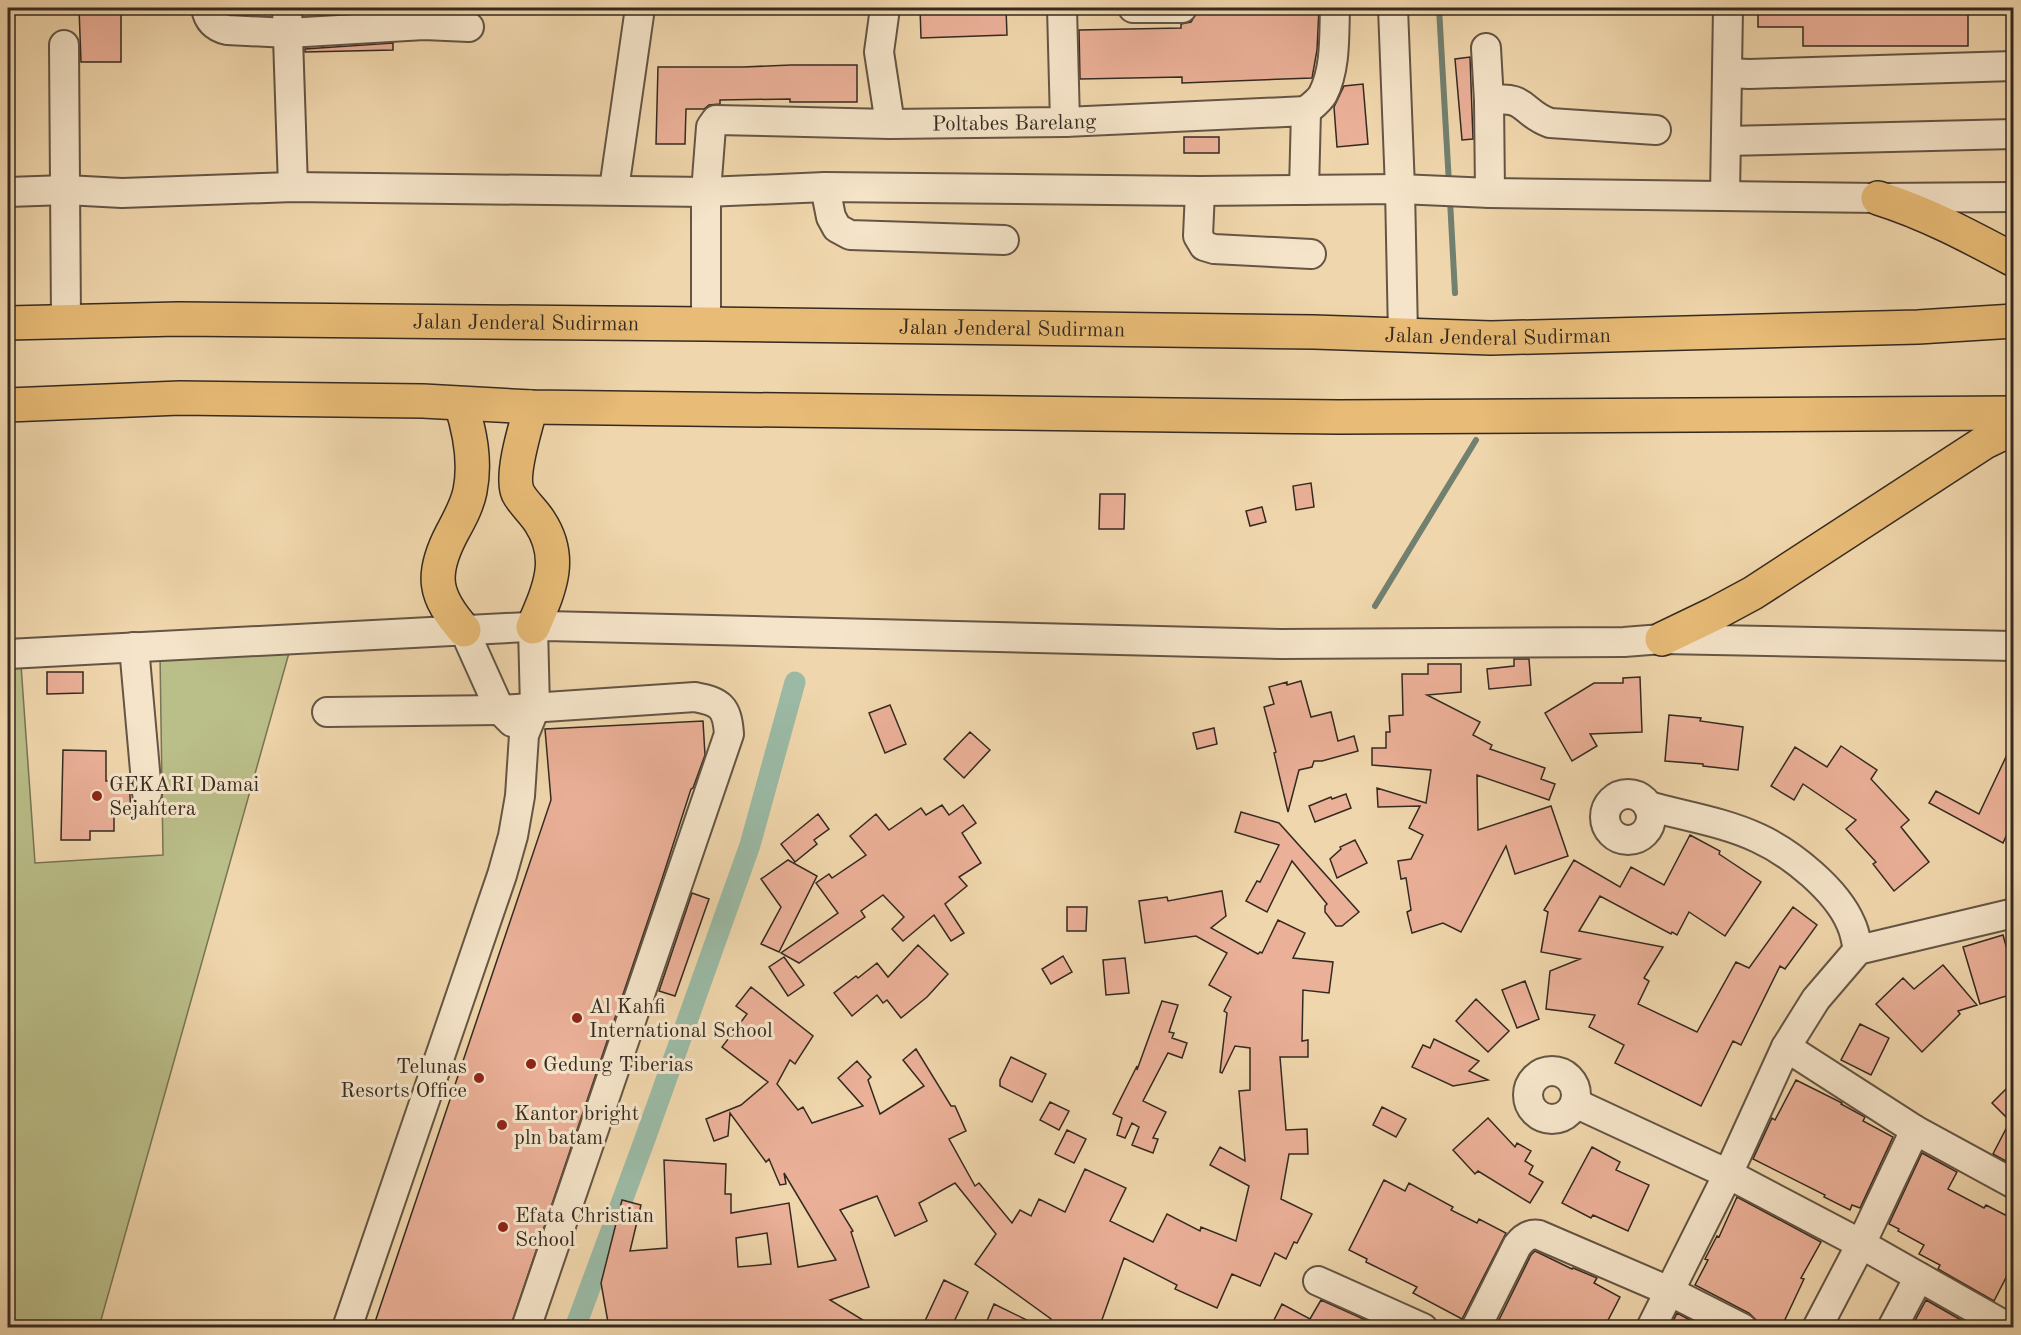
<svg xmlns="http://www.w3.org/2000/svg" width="2021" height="1335" font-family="'Old Standard TT',serif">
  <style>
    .green { fill: #babe89; stroke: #787455; stroke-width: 1.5 }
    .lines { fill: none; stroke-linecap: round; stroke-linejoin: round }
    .stream { stroke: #728070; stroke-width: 6 }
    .canal { stroke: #9bbaa5; stroke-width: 21 }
    .building { fill: #ebb098; stroke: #352a21; stroke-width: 1.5; fill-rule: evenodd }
    .minor-casing { stroke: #645544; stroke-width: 32 }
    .highway-casing { stroke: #352a21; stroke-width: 36 }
    .minor { stroke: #f5e4c9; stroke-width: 28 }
    .highway { stroke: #e8bb76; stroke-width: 33 }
    .poi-dot { fill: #8f2418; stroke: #f5e4c9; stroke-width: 2 }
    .labels { text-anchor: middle; stroke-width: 6; stroke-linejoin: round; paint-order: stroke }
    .street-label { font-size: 21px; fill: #352a21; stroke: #f5e4c9 }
    .poi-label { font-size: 21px; fill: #352a21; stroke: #f5e4c9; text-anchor: start }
  </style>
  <rect width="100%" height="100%" fill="#f0d6ac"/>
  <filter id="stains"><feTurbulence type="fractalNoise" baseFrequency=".00333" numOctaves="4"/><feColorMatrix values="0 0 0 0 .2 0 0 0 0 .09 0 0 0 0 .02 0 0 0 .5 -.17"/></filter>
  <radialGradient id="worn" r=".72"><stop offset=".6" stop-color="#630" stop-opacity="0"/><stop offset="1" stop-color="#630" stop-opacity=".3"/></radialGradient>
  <path class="green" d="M289 653 99 1327H8V666L21 665 35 863 163 855 160 655Z"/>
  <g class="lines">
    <path class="stream" d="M1439 8 1449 184
      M1450 200 1455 293
      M1375 606 1476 440"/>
    <path class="canal" d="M575 1328 645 1139 750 845 795 682"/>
  </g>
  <path class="building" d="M79 8H121V62H81Z
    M920 8H1006L1007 35 921 38Z
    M1220 8H1319L1317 50 1312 78 1182 83V77L1080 79 1079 30 1181 28V24L1191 22 1197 12H1220Z
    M1758 8H1968V46H1803V27H1758Z
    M393 43V50L305 52V49Z
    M1470 57 1473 139 1462 140 1455 59Z
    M791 65H857V102H790V99L720 100V104L709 105 704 109H686L685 144H656L658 67H743Z
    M1363 84 1368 144 1337 147 1334 107 1344 86Z
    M1184 137H1219V153H1184Z
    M1311 483 1314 507 1296 510 1293 486Z
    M1100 494H1125L1124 529H1099Z
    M1262 507 1266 522 1250 526 1246 511Z
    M1514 659H1529L1531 685 1489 689 1487 669 1514 666Z
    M1428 664H1461V692L1427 695 1480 722 1473 735 1492 745 1490 749 1545 768 1541 779 1555 784 1549 800 1477 775 1478 830 1551 806 1568 856 1515 874 1506 846 1461 932 1443 923 1412 933 1407 912 1411 910 1406 878 1401 879 1398 861 1411 859 1423 835 1409 828 1420 806 1378 807 1377 788 1426 803 1431 770 1372 765V748H1386V732H1390L1389 716 1403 715 1402 674H1428Z
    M47 672H83V693L47 694Z
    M1640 677 1642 732 1590 734 1597 746 1572 761 1545 713 1594 683H1623V678Z
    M1301 681 1311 717 1331 712 1338 741 1354 736 1358 751 1322 761H1314L1312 767 1299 770 1288 812 1274 753 1276 752 1264 707 1274 704 1269 687 1287 682V685Z
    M890 705 906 744 885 753 869 713Z
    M1669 715 1701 718 1700 721 1743 727 1738 770 1703 766V764L1665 761Z
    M703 721 705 755 693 788 691 789 661 882 510 1328H373L551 800 545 729Z
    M1214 728 1217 744 1197 749 1193 733Z
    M970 732 990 750 964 778 944 759Z
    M2013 742V821L2003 843 1929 803 1936 791 1979 814Z
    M1841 746 1877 770 1871 779 1909 820 1901 827 1929 862 1894 891 1873 864 1876 862 1846 829 1856 820 1803 784 1794 800 1771 786 1795 747 1827 767Z
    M63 750 106 751V781H129L131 812H114V831H90V840H61Z
    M1346 794 1351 808 1315 822 1309 806 1331 797 1332 799Z
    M942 805 949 815 963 805 976 823 962 833 981 863 959 877 967 886 945 904 964 933 951 941 934 915 903 941 892 929 904 917 883 895 861 911 865 917 799 963 781 953 838 913 816 883 829 874 832 878 866 855 850 836 876 814 889 830 921 808 926 815Z
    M1241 812 1279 823 1359 912 1342 926H1336L1325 912V906L1327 904 1292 861 1267 912 1246 901 1257 881 1260 882 1279 845 1235 832Z
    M818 814 829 829 814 840 817 844 795 862 781 844Z
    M1690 835 1720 851 1719 854 1761 882 1725 936 1689 912 1677 935 1672 932 1671 934 1600 896 1579 931 1663 947 1644 978 1649 981 1638 1004 1697 1032 1736 962 1749 968 1793 907 1817 925 1785 969 1780 966 1741 1045 1733 1041 1701 1106 1615 1063 1624 1045 1589 1027 1595 1015 1546 1009 1550 971 1580 959 1541 952 1548 912 1544 910 1574 860 1620 887 1631 867 1664 885Z
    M1355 840 1367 863 1337 878 1330 859 1341 849 1340 847Z
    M788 860 817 876 779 952 761 944 781 907 761 879Z
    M1222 891 1226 916 1211 928 1258 954 1260 952 1262 953 1278 920 1305 933 1293 958 1333 962 1329 993 1303 990 1302 1041 1308 1040V1057H1280L1286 1130 1307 1129 1308 1154H1289L1281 1199 1312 1214 1297 1243 1294 1242 1286 1259 1275 1253 1260 1286 1232 1274 1217 1308 1175 1289 1177 1285 1124 1258 1099 1328H1046L1051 1319 975 1264 996 1234 955 1183 919 1203 927 1221 895 1236 877 1196 840 1210 853 1231 851 1232 869 1287 830 1300 876 1328H609L601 1283 622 1200 641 1205 630 1251 667 1248 664 1160 726 1164 725 1194H731V1213L789 1203 798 1267 836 1260 784 1173 786 1184 780 1185 769 1159 766 1162 730 1113 728 1136 714 1141 706 1119 741 1105 768 1082 722 1047 747 1014 736 1006 751 987 813 1036 795 1064 790 1060 777 1084 798 1110 803 1107 812 1123 863 1106 838 1078 857 1061 871 1077 868 1080 880 1114 924 1086 903 1060 916 1049 951 1106H955L966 1131 949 1139 975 1186 979 1183 1012 1223 1020 1210 1031 1216 1039 1199 1065 1212 1085 1169 1126 1188 1110 1221 1153 1242 1167 1214 1200 1231 1201 1227 1236 1241 1249 1186 1210 1165 1220 1147 1245 1161 1239 1091 1250 1090V1048L1235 1046 1222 1073 1220 1072 1227 1013 1224 1011 1231 997 1209 985 1227 953 1196 936 1145 943 1139 901 1167 897 1168 901ZM767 1233 771 1264 738 1267 736 1238Z
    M692 893 709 899 675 996 659 991Z
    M1067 907H1087L1086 931H1067Z
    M2003 935 2013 971V994L1980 1004 1963 947Z
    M918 945 948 974 927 997 901 1018 887 1000 883 1003 877 995 852 1016 834 993 856 976 858 978 877 963 888 977Z
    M1063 956 1072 972 1051 984 1042 969Z
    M784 957 804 985 788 996 769 967Z
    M1125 958 1129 993 1106 995 1103 960Z
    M1943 965 1977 1005 1958 1011 1960 1014 1922 1052 1876 1004 1903 978 1914 989Z
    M1525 981 1539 1019 1517 1028 1502 990Z
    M1476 999 1509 1031 1488 1052 1456 1021Z
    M1162 1001 1178 1005 1169 1032 1174 1033 1172 1038 1187 1043 1182 1058 1168 1053 1143 1101 1166 1112 1153 1138 1158 1139 1153 1153 1132 1145 1139 1127 1132 1123 1125 1138 1117 1135 1122 1118 1113 1114 1137 1066V1070Z
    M1860 1024 1889 1038 1871 1075 1841 1060Z
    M1434 1039 1479 1061 1469 1071 1488 1080 1453 1086 1412 1067 1423 1045 1430 1048Z
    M1011 1057 1046 1074 1032 1102 1000 1086V1080Z
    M1796 1080 1842 1103 1841 1104 1865 1117 1863 1121 1893 1137 1860 1208 1852 1205 1850 1210 1824 1197 1825 1195 1753 1159 1772 1118 1775 1120Z
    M2013 1082V1165L1993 1154 2010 1121 1992 1103Z
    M1050 1102 1069 1111 1059 1130 1040 1120Z
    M1382 1107 1406 1119 1396 1137 1373 1125Z
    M1488 1118 1515 1147 1517 1143 1531 1151 1525 1161 1533 1166 1529 1174 1543 1182 1530 1203 1478 1171 1475 1174 1453 1150Z
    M1067 1130 1086 1139 1074 1163 1055 1154Z
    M1592 1147 1620 1162 1616 1170 1649 1185 1628 1231 1593 1215 1591 1218 1562 1203Z
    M1922 1153 1957 1172 1948 1189 1984 1208 1986 1205 2013 1219V1264L1994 1301 1938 1269 1940 1265 1919 1254 1924 1245 1898 1231 1899 1229 1889 1224Z
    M1384 1180 1405 1191 1409 1183 1453 1207 1451 1210 1477 1223 1479 1219 1506 1233 1462 1319 1413 1293 1417 1287 1366 1262 1367 1259 1349 1250Z
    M1737 1197 1821 1242 1801 1278 1804 1279 1781 1328H1758L1756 1320 1749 1313 1695 1285 1708 1260 1705 1259 1717 1236 1719 1237Z
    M1535 1251 1572 1269 1573 1268 1597 1278 1594 1283 1620 1297 1604 1328H1495L1531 1255Z
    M944 1280 968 1292 951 1328H939L925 1321Z
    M1321 1300 1379 1326 1270 1328 1282 1304 1310 1319Z
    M1926 1300 1975 1328H1911Z
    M994 1304 1043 1328H984Z
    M1677 1313 1705 1328H1670Z"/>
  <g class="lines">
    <g class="minor-casing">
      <g id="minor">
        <path d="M206 8C208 20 215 27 227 30L288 33 424 25 469 27"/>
        <path d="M287 8 293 187"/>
        <path d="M885 8 879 52 890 124"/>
        <path d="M1062 8 1065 122"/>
        <path d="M1133 8H1182"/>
        <path d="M1393 8 1400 189 1403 335"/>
        <path d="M64 45 66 321"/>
        <path d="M1486 48 1489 101 1490 193"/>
        <path d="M1727 73 1749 74 2014 66"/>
        <path d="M1489 101C1527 94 1521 113 1550 123L1656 130"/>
        <path d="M1306 111C1312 106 1320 100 1323 94 1336 68 1334 35 1335 8"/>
        <path d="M1726 141 2014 134"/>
        <path d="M825 187 831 217 837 228 850 235 1004 240"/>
        <path d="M614 189 640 8"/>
        <path d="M1200 191 1198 236 1204 246 1214 249 1311 254"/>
        <path d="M8 192 66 190 122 193 293 187 706 192 825 187 1200 191 1400 189 1490 193 1878 198 2014 197"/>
        <path d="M1725 196 1728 8"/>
        <path id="s1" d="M706 324V192L711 127 716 120 890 124 1065 122 1306 111 1304 190"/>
        <path d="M464 630 500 710 512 722"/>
        <path d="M134 647 147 793"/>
        <path d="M8 654 546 626 1281 644 1624 642 1662 639 2014 646"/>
        <path d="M327 712 500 710 695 697C721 702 727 707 729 734L526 1328"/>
        <circle cx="1628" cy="817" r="23"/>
        <path d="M1648 806C1684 816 1724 822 1758 838 1791 853 1837 890 1851 924 1855 932 1856 941 1858 950"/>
        <path d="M1786 1047 1915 1130 2014 1184"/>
        <circle cx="1552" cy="1095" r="24"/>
        <path d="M1575 1103 1728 1174 1861 1244 2009 1328"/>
        <path d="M1318 1281 1423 1328"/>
        <path d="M347 1328 502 875 513 836 520 796 524 735 535 708 533 627"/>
        <path d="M1476 1328 1517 1246C1523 1238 1529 1233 1539 1235L1669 1291 1742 1328"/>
        <path d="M1651 1328 1728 1174 1786 1047 1816 999 1858 950 2014 913"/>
        <path d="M1817 1328 1861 1244 1915 1130"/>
        <path d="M1892 1328 1919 1277"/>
      </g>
    </g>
    <g class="highway-casing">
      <g id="highway">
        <path d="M1878 198C1926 213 1969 236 2014 260"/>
        <path id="s2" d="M8 323 178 319 706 324 1314 332 1491 338 1918 327 2014 321"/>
        <path d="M461 404C470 432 476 461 470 491 467 506 459 520 452 533 430 575 434 596 464 630"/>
        <path d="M8 405 180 398 423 401 531 407 1339 417 2014 413"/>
        <path d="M531 407C526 425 510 476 518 493 523 503 534 512 540 522 564 559 549 590 533 627"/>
        <path d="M1662 639 1714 614 1753 593 1985 442 2014 428"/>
      </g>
    </g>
    <use href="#minor" class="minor"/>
    <use href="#highway" class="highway"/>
  </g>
  <g class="poi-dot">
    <circle cx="97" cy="796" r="6"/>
    <circle cx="577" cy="1018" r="6"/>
    <circle cx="531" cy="1064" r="6"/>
    <circle cx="479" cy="1078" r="6"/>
    <circle cx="502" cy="1125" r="6"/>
    <circle cx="503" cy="1227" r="6"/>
  </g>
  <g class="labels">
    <g class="street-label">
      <text dy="7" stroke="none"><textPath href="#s1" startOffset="504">Poltabes Barelang</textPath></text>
      <text dy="7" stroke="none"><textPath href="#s2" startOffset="518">Jalan Jenderal Sudirman</textPath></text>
      <text dy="7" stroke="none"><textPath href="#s2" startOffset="1004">Jalan Jenderal Sudirman</textPath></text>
      <text dy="7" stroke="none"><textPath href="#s2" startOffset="1490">Jalan Jenderal Sudirman</textPath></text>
    </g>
    <g class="poi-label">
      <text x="109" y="791">GEKARI Damai<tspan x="109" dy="24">Sejahtera</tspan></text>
      <text x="589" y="1013">Al Kahfi<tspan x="589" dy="24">International School</tspan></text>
      <text x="543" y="1071">Gedung Tiberias</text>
      <text x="467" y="1073" text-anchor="end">Telunas<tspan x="467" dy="24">Resorts Office</tspan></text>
      <text x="514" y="1120">Kantor bright<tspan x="514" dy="24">pln batam</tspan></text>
      <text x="515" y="1222">Efata Christian<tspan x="515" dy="24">School</tspan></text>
    </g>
  </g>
  <rect width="2021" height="1335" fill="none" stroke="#f0d6ac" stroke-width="30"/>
  <rect x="9" y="9" width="2003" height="1317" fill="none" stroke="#352a21" stroke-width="3"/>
  <rect x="15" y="15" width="1991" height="1305" fill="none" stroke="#352a21" stroke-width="1.5"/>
  <rect width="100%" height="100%" filter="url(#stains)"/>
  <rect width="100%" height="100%" fill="url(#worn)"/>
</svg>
